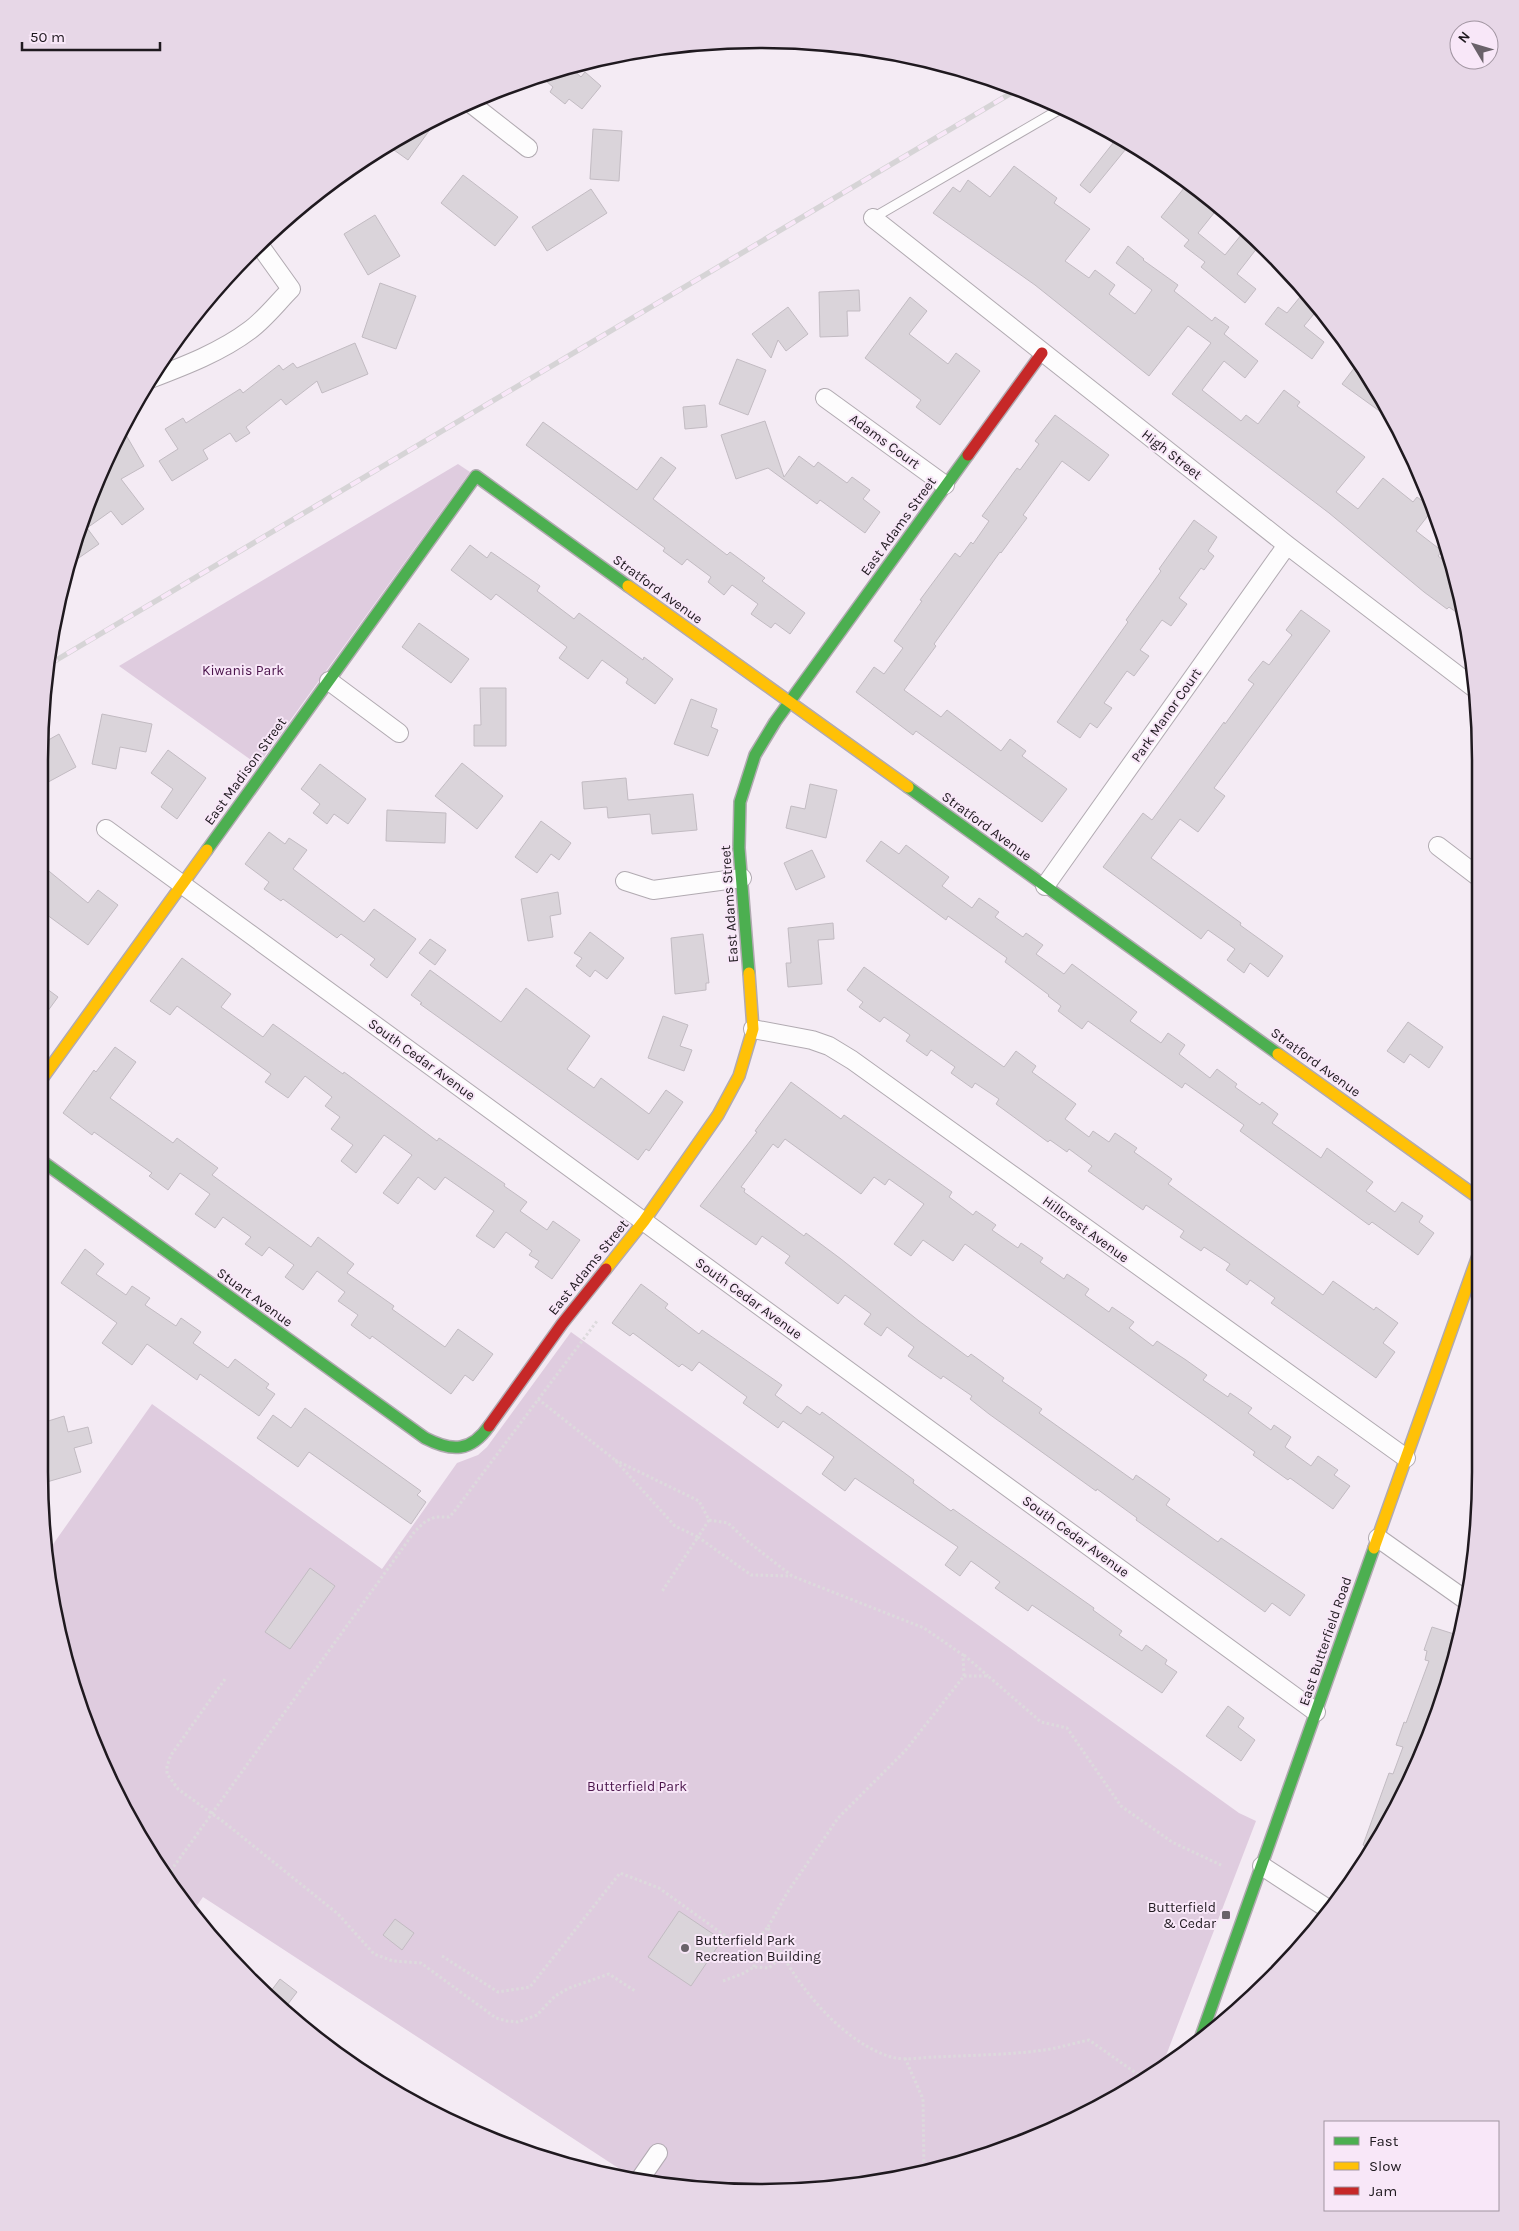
<svg xmlns="http://www.w3.org/2000/svg" width="1519" height="2231" font-family="Karla,sans-serif">
  <style>
    .green { fill: #dfccdf }
    .building { fill: #dad4da; stroke: #c2bbc2 }
    .lines { fill: none; stroke-linecap: round; stroke-linejoin: round }
    .lane-casing { stroke: #b1aab1; stroke-width: 11 }
    .street-casing { stroke: #b1aab1; stroke-width: 20 }
    .fast-casing { stroke: #b1aab1; stroke-width: 14 }
    .slow-casing { stroke: #b1aab1; stroke-width: 14 }
    .jam-casing { stroke: #b1aab1; stroke-width: 14 }
    .path { stroke: #dddadd; stroke-width: 3; stroke-dasharray: 2.5 2.5; stroke-linecap: butt }
    .lane { stroke: #fdfcfd; stroke-width: 9 }
    .street { stroke: #fdfcfd; stroke-width: 18 }
    .fast { stroke: #4caf50; stroke-width: 11 }
    .slow { stroke: #ffc107; stroke-width: 11 }
    .jam { stroke: #c62828; stroke-width: 11 }
    .rail-casing { stroke: #d6d4d6; stroke-width: 5.5 }
    .rail { stroke: #f8e7f8; stroke-width: 4; stroke-dasharray: 11; stroke-linecap: butt }
    .poi-dot { fill: #6a626a; stroke: #f8e7f8; stroke-width: 2 }
    .labels { text-anchor: middle; stroke-width: 4; stroke-linejoin: round; paint-order: stroke }
    .street-label { font-size: 14px; fill: #1f191f; stroke: #f8e7f8 }
    .park-label { font-size: 14px; fill: #4a144b; stroke: #f8e7f8 }
    .poi-label { font-size: 14px; fill: #1f191f; stroke: #f8e7f8; text-anchor: end }
    .rim { fill: none; stroke: #1f191f; stroke-width: 2.5 }
  </style>
  <rect width="100%" height="100%" fill="#f4ebf4"/>
  <path class="green" d="M458 464 470 472 258 765 119 666Z
    M571 1332 1239 1813 1256 1821 1162 2066 1079 2118 900 2178 806 2191 666 2186 632 2177 203 1897 194 1910 160 1872 113 1790 63 1658 49 1550 152 1404 382 1569 457 1463 478 1455 487 1447Z"/>
  <path class="building" d="M570 67 581 77 585 72 601 86 582 109 569 99 565 104 550 92 553 87 540 76Z
    M439 117 408 160 387 145 419 128Z
    M593 129 622 131 619 181 590 179Z
    M1117 138 1130 144 1090 193 1080 185Z
    M1014 166 1057 198 1054 203 1090 229 1065 261 1089 278 1095 270 1115 285 1109 294 1135 314 1152 290 1116 263 1128 246 1144 259 1143 260 1178 285 1174 291 1212 321 1215 317 1229 327 1224 334 1258 361 1245 378 1224 361 1202 390 1241 421 1246 415 1258 424 1284 390 1300 402 1297 406 1365 457 1336 492 1358 509 1383 478 1413 502 1417 497 1428 505 1430 513 1416 531 1442 551 1438 556 1447 563 1467 620 1449 607 1447 609 1424 592 1329 513 1172 394 1211 343 1188 326 1149 376 1035 285 933 213 953 187 960 192 968 180 990 197Z
    M463 175 518 217 495 246 441 203Z
    M1188 183 1218 208 1198 233 1225 255 1245 230 1261 243 1237 274 1256 289 1245 303 1201 267 1205 262 1184 246 1189 240 1161 217Z
    M591 189 607 213 547 251 532 227Z
    M375 215 400 256 368 275 344 234Z
    M380 283 416 296 396 349 362 337Z
    M859 290 860 311H847L848 336 820 337 819 292Z
    M1304 292 1318 309 1304 326 1324 342 1312 359 1265 324 1278 307 1287 313Z
    M910 297 927 311 909 334 948 364 956 353 980 371 940 425 916 407 921 400 865 358Z
    M788 307 808 334 786 351 778 340 771 358 752 334Z
    M355 343 368 374 322 393 317 381 286 405 281 399 246 427 250 433 236 442 230 433 203 450 208 459 172 481 159 461 178 449 165 429 183 418 186 423 240 389 243 393 279 365 283 370 293 363 297 368Z
    M737 359 766 370 748 415 719 404Z
    M1355 367 1370 379 1396 423 1342 384Z
    M705 405 707 427 685 429 683 407Z
    M1055 415 1109 455 1089 481 1062 461 1023 515 1027 518 1001 553 1000 552 934 644 936 646 904 690 941 717 947 710 1001 751 1010 739 1026 751 1022 756 1067 789 1042 822 916 731 913 735 856 692 874 667 884 674 903 648 894 641 922 601 920 600 955 553 960 557 971 542 973 544 989 521 982 516 1017 468 1020 470 1039 444 1035 441Z
    M765 421 784 477 799 456 814 467 818 462 847 483 852 477 870 490 863 499 880 512 865 533 820 500 817 504 768 468 736 479 721 435Z
    M543 422 637 490 661 457 676 468 653 499 727 555 730 552 765 578 762 581 805 613 790 634 775 623 771 628 751 614 758 604 732 585 724 595 708 582 711 577 687 559 682 565 663 551 665 548 526 445Z
    M126 435 144 466 121 479 144 509 122 525 111 511 87 528 99 544 67 566 77 528 117 440Z
    M1194 520 1217 537 1208 551 1214 556 1204 570 1201 568 1179 598 1187 604 1171 626 1162 620 1140 650 1149 656 1134 676 1127 671 1104 703 1112 708 1097 728 1090 723 1080 738 1057 722 1128 622 1126 620 1161 571 1159 569Z
    M470 545 487 558 491 552 540 586 537 591 574 619 579 613 643 660 644 657 673 679 655 704 626 683 628 679 602 660 588 679 559 658 567 647 559 641 496 594 491 600 451 570Z
    M1301 610 1330 631 1214 788 1225 796 1198 832 1180 819 1151 858 1241 923 1240 925 1283 956 1268 977 1250 963 1244 973 1227 960 1235 949 1208 930 1201 939 1103 867 1143 813 1152 820 1224 722 1225 724 1254 684 1248 680 1263 661 1269 665 1292 635 1286 630Z
    M419 623 469 659 451 683 402 647Z
    M480 688H506V746H474V725H481Z
    M691 699 717 709 711 727 718 730 708 756 674 744Z
    M102 714 152 724 146 752 120 747 116 769 92 764Z
    M59 734 76 767 39 787V753L46 749 43 743Z
    M168 750 206 778 177 819 161 807 173 789 151 773Z
    M462 763 503 796 477 829 435 796Z
    M320 764 366 799 348 824 334 814 327 824 313 813 320 804 301 789Z
    M626 778 628 800 693 794 697 830 652 834 650 814 608 818 607 807 584 809 582 782Z
    M810 784 837 790 826 838 786 828 791 806 805 809Z
    M387 810 446 813 445 843 386 841Z
    M541 821 571 843 559 860 551 854 537 873 515 857Z
    M269 832 285 844 289 838 307 850 293 869 364 922 374 909 416 939 387 978 370 965 375 959 341 934 337 938 283 899 281 901 264 889 269 882 245 864Z
    M881 841 899 854 906 845 922 857 949 877 942 886 972 908 979 898 999 912 995 917 1023 937 1026 933 1043 945 1036 954 1064 974 1072 964 1137 1012 1130 1021 1161 1043 1168 1033 1185 1045 1179 1054 1210 1078 1217 1069 1237 1084 1235 1087 1260 1105 1262 1102 1278 1114 1272 1123 1321 1158 1327 1148 1373 1182 1366 1191 1395 1212 1402 1202 1423 1216 1419 1222 1434 1233 1418 1255 1372 1222 1369 1225 1240 1131 1244 1125 1185 1083 1182 1088 1088 1021 1082 1029 1058 1011 1061 1006 1048 996 1049 995 1005 962 1007 958 948 916 946 920 866 861Z
    M812 850 825 877 796 890 784 863Z
    M39 863 88 903 98 890 118 905 88 945 39 909Z
    M558 892 561 914 550 916 553 937 528 941 521 899Z
    M833 923 834 939 818 940 822 984 788 987 786 963H791L788 928Z
    M590 932 624 958 607 979 595 970 590 977 576 966 582 958 574 953Z
    M703 934 709 983H706V990L675 994 671 938Z
    M430 939 446 950 435 965 419 953Z
    M182 958 231 994 221 1007 263 1037 273 1024 343 1074 344 1072 437 1141 439 1138 505 1184 504 1186 527 1202 520 1211 547 1230 553 1221 580 1240 552 1279 535 1267 539 1261 529 1255 532 1251 506 1232 494 1248 476 1236 494 1211 445 1177 435 1190 418 1177 398 1204 383 1193 412 1155 384 1135 356 1173 341 1161 353 1145 331 1129 340 1117 325 1106 332 1097 305 1076 288 1098 265 1082 271 1074 177 1006 170 1015 150 1001Z
    M864 967 1004 1067 1016 1051 1036 1066 1032 1072 1076 1104 1065 1119 1089 1137 1093 1131 1109 1142 1115 1133 1137 1148 1134 1152 1172 1179 1168 1184 1323 1295 1333 1281 1374 1310 1376 1307 1398 1323 1383 1343 1395 1352 1376 1378 1271 1303 1275 1298 1250 1280 1247 1285 1226 1270 1230 1264 1204 1247 1201 1251 1180 1237 1184 1231 1146 1205 1143 1210 1088 1171 1092 1166 1069 1149 1067 1152 1050 1140 1048 1142 996 1104 999 1099 975 1083 972 1088 951 1073 955 1067 931 1050 927 1056 906 1041 910 1035 884 1017 880 1022 859 1007 863 1002 847 990Z
    M430 970 501 1022 526 988 590 1036 567 1069 594 1088 601 1078 649 1114 666 1090 683 1102 649 1151 646 1149 638 1160 420 1004 422 1003 411 995Z
    M39 983 58 997 39 1023Z
    M663 1016 688 1025 680 1046 692 1050 684 1071 648 1058Z
    M1408 1022 1443 1047 1429 1068 1410 1054 1404 1063 1387 1051Z
    M115 1047 136 1062 110 1098 173 1143 177 1138 218 1168 212 1175 311 1247 318 1237 354 1264 347 1273 394 1306 392 1309 445 1347 458 1329 493 1354 473 1381 465 1375 451 1394 372 1336 370 1339 351 1325 358 1315 338 1301 345 1292 317 1271 303 1290 285 1277 294 1265 269 1247 262 1256 245 1244 251 1237 223 1217 215 1228 195 1214 210 1194 180 1173 168 1190 149 1176 152 1173 94 1132 92 1135 63 1113 94 1070 96 1072Z
    M791 1082 841 1119 844 1115 952 1192 949 1197 973 1215 976 1211 996 1225 992 1230 1018 1248 1021 1243 1043 1258 1040 1262 1064 1279 1067 1274 1089 1289 1085 1295 1109 1312 1112 1307 1134 1322 1129 1328 1153 1346 1157 1341 1186 1360 1207 1375 1203 1380 1228 1397 1230 1393 1252 1408 1248 1413 1271 1430 1274 1425 1291 1437 1285 1447 1311 1466 1318 1456 1338 1470 1334 1475 1350 1486 1333 1509 1290 1478 1288 1480 1253 1455 1255 1452 1211 1420 965 1244 953 1261 923 1240 911 1256 894 1244 924 1204 889 1179 885 1185 874 1177 861 1194 785 1139 778 1148 773 1144 741 1187 745 1189 744 1192 804 1236 806 1233 841 1259 919 1321 968 1357 971 1354 1004 1378 1002 1381 1042 1409 1039 1413 1133 1480 1136 1475 1170 1499 1166 1505 1218 1542 1221 1538 1305 1595 1290 1616 1272 1603 1265 1612 1136 1520 1137 1518 1097 1489 1096 1491 989 1414 970 1399 972 1396 943 1376 941 1379 908 1356 914 1347 887 1327 881 1336 864 1324 871 1314 845 1295 838 1304 785 1263 790 1256 762 1236 756 1245 700 1206 757 1132 755 1131Z
    M85 1249 104 1264 96 1274 126 1295 132 1286 150 1298 145 1305 176 1326 181 1318 201 1332 193 1343 228 1368 235 1359 269 1384 266 1388 275 1394 259 1416 200 1374 197 1380 147 1344 132 1365 102 1343 117 1323 61 1283Z
    M641 1284 668 1304 665 1308 699 1334 702 1330 782 1385 775 1395 801 1414 807 1406 820 1415 822 1412 914 1480 913 1483 951 1511 953 1509 1094 1608 1093 1610 1122 1631 1119 1635 1142 1651 1146 1645 1167 1660 1165 1664 1177 1672 1162 1693 1032 1605 1028 1611 995 1588 1000 1582 971 1561 960 1576 945 1565 958 1547 855 1478 845 1491 822 1474 834 1457 783 1421 778 1428 743 1403 747 1397 699 1362 692 1371 682 1364 679 1367 633 1333 630 1336 612 1323Z
    M305 1408 421 1491 417 1495 426 1502 411 1524 309 1452 298 1467 257 1438 273 1415 291 1428Z
    M64 1416 68 1432 88 1427 92 1443 74 1448 81 1472 40 1484 39 1466 43 1465 39 1450V1424Z
    M310 1568 335 1586 290 1649 265 1632Z
    M1432 1627 1454 1634 1453 1639 1458 1641 1425 1748 1371 1849 1363 1845 1389 1773 1393 1774 1403 1747 1396 1745 1404 1722 1406 1723 1429 1661 1425 1660 1427 1651 1424 1650Z
    M1228 1706 1244 1718 1238 1727 1255 1740 1241 1761 1206 1736Z
    M679 1911 722 1940 691 1986 648 1957Z
    M395 1919 414 1933 402 1950 383 1935Z
    M280 1979 297 1992 285 2008 268 1995Z"/>
  <g class="lines">
    <g class="lane-casing">
      <path id="lane" d="M873 218 1062 108"/>
    </g>
    <g class="street-casing">
      <path id="street" d="M469 102 528 148
        M873 218 1287 545 1473 687
        M150 379C184 366 221 352 250 330 265 319 278 302 291 289L258 243
        M825 398 945 485
        M329 681 399 733
        M106 829 1316 1712
        M1438 846 1480 878
        M625 881 653 890 742 878
        M1045 886 1287 545
        M753 1029 812 1040 829 1046 852 1060 1406 1458
        M1378 1538 1467 1601
        M1262 1866 1328 1909
        M640 2179 658 2153"/>
    </g>
    <g class="fast-casing">
      <path id="fast" d="M908 787 1278 1054
        M207 850 476 476 628 586
        M749 973 739 848 740 802 755 755 775 722 968 455
        M39 1159 425 1438C452 1452 471 1452 489 1426
        M1199 2042 1374 1548"/>
    </g>
    <g class="slow-casing">
      <path id="slow" d="M628 586 908 787
        M1278 1054 1480 1199
        M39 1083 207 850
        M606 1269 644 1221 718 1115 739 1076 753 1029 749 973
        M1374 1548 1480 1250"/>
    </g>
    <g class="jam-casing">
      <path id="jam" d="M968 455 1042 353
        M489 1426 562 1324 606 1269"/>
    </g>
    <path class="path" d="M538 1399 615 1460 675 1526 698 1537 661 1593
      M615 1460 699 1501 709 1520 728 1523 746 1540 792 1576 924 1628 963 1655 964 1676 905 1751 838 1818 787 1893 768 1927
      M709 1520 698 1537 751 1575 791 1576
      M964 1655 988 1676
      M964 1676H988L1041 1722 1067 1728 1121 1806 1172 1842 1223 1866
      M225 1679 171 1755 167 1766V1774L178 1789 225 1823 338 1914 374 1954 393 1961 421 1963 496 2018 507 2021 518 2022 537 2015 555 1996 569 1988 609 1974 635 1991
      M181 1895 167 1876 415 1531 426 1521 435 1517H449L453 1513 597 1321
      M442 1956 498 1992 530 1987 620 1873 659 1888 731 1940 755 1942 768 1927C790 1977 837 2040 891 2057 905 2061 923 2057 937 2057 972 2055 1009 2055 1044 2050 1059 2048 1074 2043 1089 2040L1143 2078
      M754 1967 755 1942
      M723 1981 742 1974 754 1967 769 1968 779 1959 778 1950
      M905 2058 923 2099 924 2170"/>
    <use href="#lane" class="lane"/>
    <use href="#street" class="street"/>
    <use href="#fast" class="fast"/>
    <use href="#slow" class="slow"/>
    <use href="#jam" class="jam"/>
    <g class="rail-casing">
      <path id="rail" d="M48 665 1018 89"/>
    </g>
    <use href="#rail" class="rail"/>
  </g>
  <g class="poi-dot">
    <rect x="1221" y="1910" width="10" height="10" rx="2.5"/>
    <circle cx="685" cy="1948" r="5"/>
  </g>
  <g class="labels">
    <g class="street-label">
      <text transform="translate(885 441) rotate(36)" y="5">Adams Court</text>
      <text transform="translate(1172 454) rotate(38)" y="5">High Street</text>
      <text transform="translate(898 526) rotate(-54)" y="5">East Adams Street</text>
      <text transform="translate(658 589) rotate(36)" y="5">Stratford Avenue</text>
      <text transform="translate(1166 715) rotate(-55)" y="5">Park Manor Court</text>
      <text transform="translate(245 771) rotate(-54)" y="5">East Madison Street</text>
      <text transform="translate(987 826) rotate(36)" y="5">Stratford Avenue</text>
      <text transform="translate(729 904) rotate(-94)" y="5">East Adams Street</text>
      <text transform="translate(422 1059) rotate(36)" y="5">South Cedar Avenue</text>
      <text transform="translate(1316 1062) rotate(36)" y="5">Stratford Avenue</text>
      <text transform="translate(1086 1229) rotate(36)" y="5">Hillcrest Avenue</text>
      <text transform="translate(588 1267) rotate(-51)" y="5">East Adams Street</text>
      <text transform="translate(255 1297) rotate(36)" y="5">Stuart Avenue</text>
      <text transform="translate(749 1298) rotate(36)" y="5">South Cedar Avenue</text>
      <text transform="translate(1076 1536) rotate(36)" y="5">South Cedar Avenue</text>
      <text transform="translate(1325 1641) rotate(-71)" y="5">East Butterfield Road</text>
    </g>
    <g class="park-label">
      <text x="243" y="675">Kiwanis Park</text>
      <text x="637" y="1791">Butterfield Park</text>
    </g>
    <g class="poi-label">
      <text x="1216" y="1912">Butterfield<tspan x="1216" dy="16">&amp; Cedar</tspan></text>
      <text x="695" y="1945" text-anchor="start">Butterfield Park<tspan x="695" dy="16">Recreation Building</tspan></text>
    </g>
  </g>
  <path d="M0 0H1519V2231H0ZM760 48H760A712 712 0 0 1 1472 760V1472A712 712 0 0 1 760 2184H760A712 712 0 0 1 48 1472V760A712 712 0 0 1 760 48Z" fill="#e7d7e7" fill-rule="evenodd"/>
  <path class="rim" d="M760 48H760A712 712 0 0 1 1472 760V1472A712 712 0 0 1 760 2184H760A712 712 0 0 1 48 1472V760A712 712 0 0 1 760 48Z"/>
  <rect x="1324" y="2121" width="175" height="90" fill="#f8e7f8" stroke="#a195a1"/>
  <rect x="1334" y="2137" width="25" height="8" fill="#4caf50" stroke="#a195a1"/>
  <text x="1369" y="2146" font-size="15" fill="#1f191f">Fast</text>
  <rect x="1334" y="2162" width="25" height="8" fill="#ffc107" stroke="#a195a1"/>
  <text x="1369" y="2171" font-size="15" fill="#1f191f">Slow</text>
  <rect x="1334" y="2187" width="25" height="8" fill="#c62828" stroke="#a195a1"/>
  <text x="1369" y="2196" font-size="15" fill="#1f191f">Jam</text>
  <g transform="translate(1474 45) rotate(308)"><circle r="24" fill="#f8e7f8" stroke="#a195a1"/>
  <path d="M0-4L9 19L0 12L-9 19Z" fill="#6a626a"/>
  <text y="-8" font-size="14" font-weight="bold" text-anchor="middle" fill="#1f191f">N</text>
  </g>
  <path d="M22 42v8h138v-8" fill="none" stroke="#1f191f" stroke-width="2.5"/>
  <text x="30" y="42" font-size="15" fill="#1f191f" stroke="#f8e7f8" stroke-width="4" paint-order="stroke">50 m</text>
</svg>
